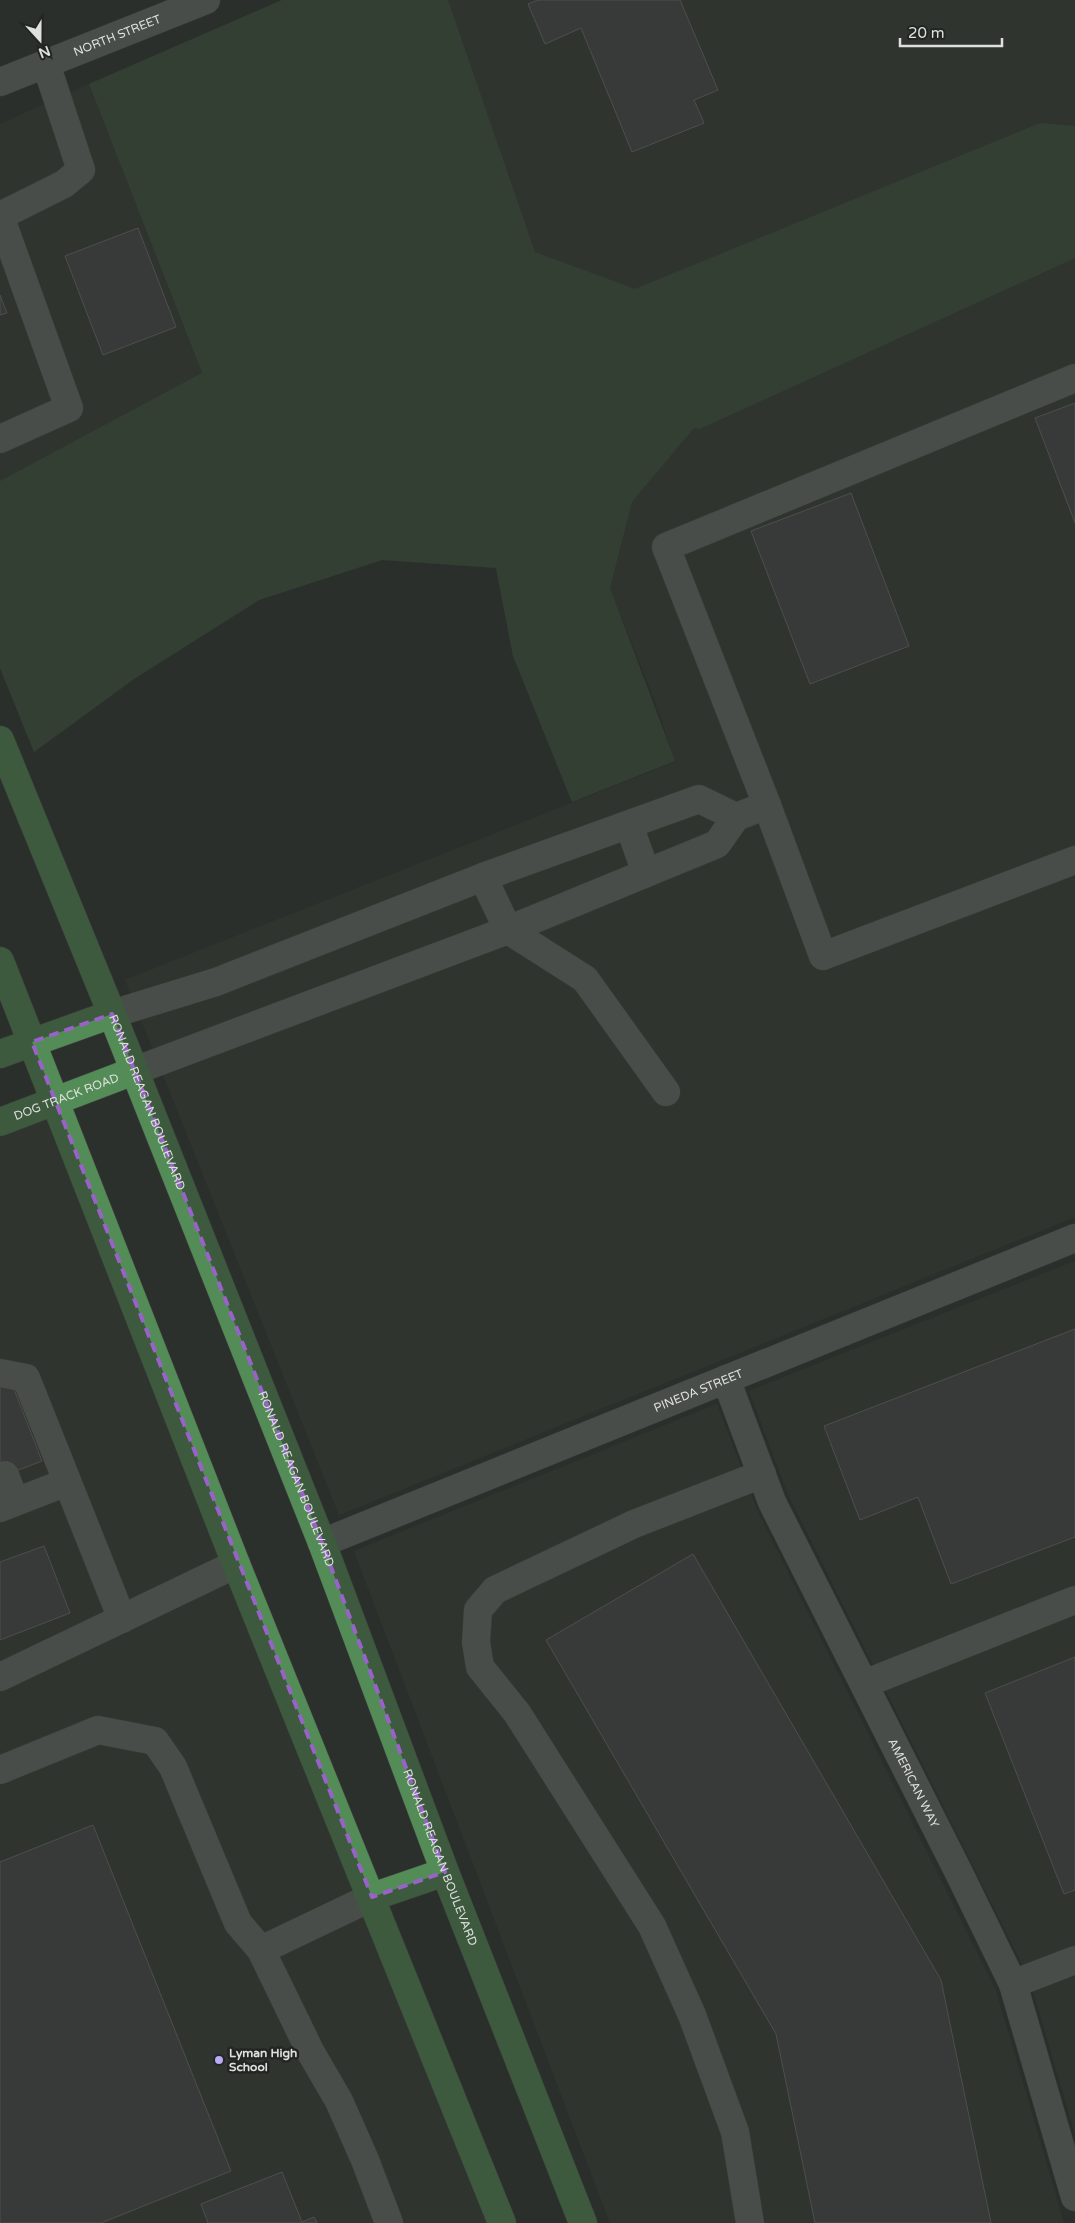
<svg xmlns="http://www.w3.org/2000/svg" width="1075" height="2223" font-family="'Varela Round',sans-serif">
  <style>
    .built { fill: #333b33 }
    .green { fill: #3e533e }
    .building { fill: #47464b; stroke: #75747a }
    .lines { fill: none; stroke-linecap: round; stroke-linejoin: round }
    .minor-casing { stroke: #484c48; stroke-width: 29 }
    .major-casing { stroke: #484c48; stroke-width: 29 }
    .minor { stroke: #6d726d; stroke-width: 28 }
    .major { stroke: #538c56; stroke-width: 28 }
    .marked { fill: none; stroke: #9862c8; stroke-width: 4; stroke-dasharray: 10 6; stroke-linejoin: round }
    .poi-dot { fill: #bbaaf6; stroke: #222622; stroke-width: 2 }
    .labels { text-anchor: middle; stroke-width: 5; stroke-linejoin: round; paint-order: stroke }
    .street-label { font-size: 12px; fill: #dde0dd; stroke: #222622 }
    .poi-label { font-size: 12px; font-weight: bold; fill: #dde0dd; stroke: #222622; text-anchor: start }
  </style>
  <rect width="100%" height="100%" fill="#2c302c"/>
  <path class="built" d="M448 0H1075V126L1039 123 635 290 535 252Z
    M89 84 202 374 0 481V124Z
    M1075 258V1217L339 1515 125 980 675 762 658 709 610 588 632 502 694 428 700 429Z
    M55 1101 502 2223H0V1122Z
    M1075 1261V2134L1030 1980 788 1494 749 1391Z
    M717 1404 757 1510 996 1991 1064 2223H610L354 1551Z"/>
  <path class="green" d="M282 0H448L535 252 635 289 1040 123 1075 126V258L700 429 694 428 632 502 610 588 675 761 572 802 513 656 496 568 382 560 259 600 134 679 34 752 0 668V481L202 373 89 84Z"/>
  <path class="building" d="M538 0H680L718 90 694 100 704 123 632 152 581 28 545 44 528 4Z
    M138 228 176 327 103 355 65 256Z
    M0 295 7 313 0 315Z
    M1075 403V523L1035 418Z
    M851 493 909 646 810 684 751 531Z
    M1075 1329V1537L951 1584 918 1497 860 1520 824 1426Z
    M12 1384 42 1461 0 1477V1388Z
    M44 1546 70 1613 0 1640V1562Z
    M693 1554 941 1980 991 2223H815L776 2034 546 1640Z
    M1075 1657V1890L1064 1894 985 1693Z
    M93 1825 231 2171 101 2223H0V1862Z
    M282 2172 302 2222 314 2217 317 2223H208L201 2204Z"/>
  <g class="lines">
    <g class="minor-casing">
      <g id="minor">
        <path id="s1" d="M0 82 206 0"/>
        <path d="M0 216 69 408 0 439"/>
        <path d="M0 216 64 184 81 170 46 64"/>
        <path d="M767 805 823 956 1075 860"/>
        <path d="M629 825 646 873"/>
        <path d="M483 877 508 930 585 979 666 1092"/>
        <path d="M112 1014 216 982 483 877 699 799 736 817"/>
        <path d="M134 1071 508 930 717 844 736 817 767 805 666 547 1075 378"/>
        <path d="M0 1373 26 1378 122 1619"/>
        <path id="s2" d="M726 1379 772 1502 960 1875 1013 1984 1075 2197"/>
        <path d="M5 1475 15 1502"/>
        <path d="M0 1508 67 1482"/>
        <path id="s3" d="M322 1543 1075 1238"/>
        <path d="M0 1677 236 1564"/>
        <path d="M864 1684 1075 1600"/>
        <path d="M0 1770 98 1730 155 1741 173 1767 238 1923 261 1950 310 2051 339 2101 365 2160 389 2223"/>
        <path d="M261 1950 372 1897"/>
        <path d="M1013 1984 1075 1960"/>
        <path d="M750 2223 735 2132 692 2015 652 1926 517 1713 480 1667 476 1642 478 1610 495 1590 634 1524 762 1474"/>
      </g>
    </g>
    <g class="major-casing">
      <g id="major">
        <path id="s4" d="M0 740 112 1014 322 1543 445 1872 583 2223"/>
        <path d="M0 961 236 1564 502 2223"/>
        <path d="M0 1054 112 1014"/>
        <path id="s5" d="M0 1122 134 1071"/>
        <path d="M372 1897 445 1872"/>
      </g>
    </g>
    <use href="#minor" class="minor"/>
    <use href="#major" class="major"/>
  </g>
  <path d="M0 0H1075V2223H0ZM112 1014 322 1543 445 1872 372 1897 32 1042Z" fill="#2c302c" fill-opacity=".55" fill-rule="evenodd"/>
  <path class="marked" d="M112 1014 322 1543 445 1872 372 1897 32 1042Z"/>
  <circle class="poi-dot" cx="219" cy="2060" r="5"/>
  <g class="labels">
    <g class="street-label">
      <text dy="4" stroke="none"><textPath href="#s1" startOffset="126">NORTH STREET</textPath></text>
      <text dy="4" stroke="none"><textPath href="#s5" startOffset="71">DOG TRACK ROAD</textPath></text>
      <text dy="4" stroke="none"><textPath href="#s4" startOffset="391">RONALD REAGAN BOULEVARD</textPath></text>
      <text dy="4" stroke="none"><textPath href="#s3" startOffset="406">PINEDA STREET</textPath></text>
      <text dy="4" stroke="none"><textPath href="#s4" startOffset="796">RONALD REAGAN BOULEVARD</textPath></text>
      <text dy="4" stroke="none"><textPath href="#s2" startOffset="446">AMERICAN WAY</textPath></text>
      <text dy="4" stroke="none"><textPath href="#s4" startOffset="1201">RONALD REAGAN BOULEVARD</textPath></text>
    </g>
    <g class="poi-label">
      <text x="229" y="2057">Lyman High<tspan x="229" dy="14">School</tspan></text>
    </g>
  </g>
  <g transform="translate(40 40) rotate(159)" stroke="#222622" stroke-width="4" paint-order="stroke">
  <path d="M0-4L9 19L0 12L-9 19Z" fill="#dde0dd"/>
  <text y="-8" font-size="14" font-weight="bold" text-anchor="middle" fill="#dde0dd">N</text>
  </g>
  <path d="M900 38v8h102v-8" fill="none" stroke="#dde0dd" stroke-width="2.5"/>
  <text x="908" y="38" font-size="15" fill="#dde0dd" stroke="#222622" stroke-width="4" paint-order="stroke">20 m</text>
</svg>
